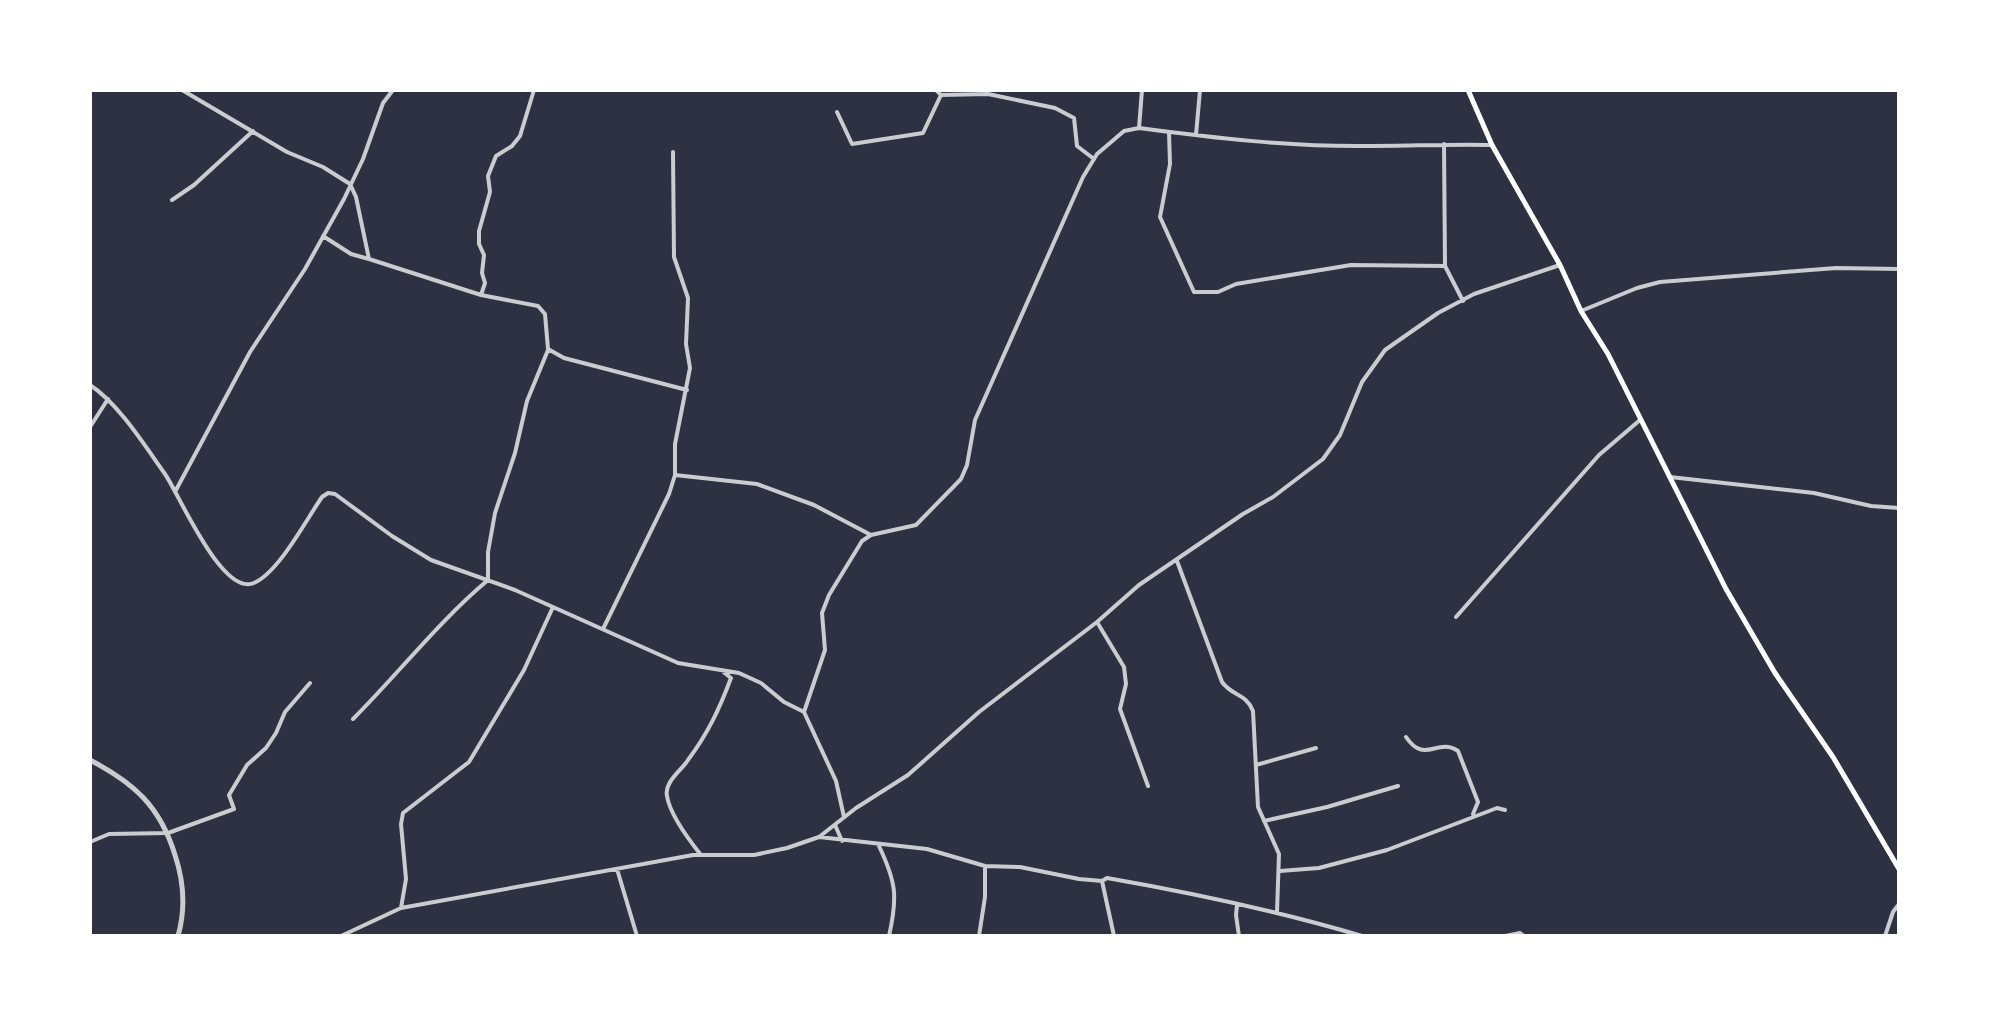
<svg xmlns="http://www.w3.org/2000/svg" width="1989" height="1026" font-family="Quicksand,sans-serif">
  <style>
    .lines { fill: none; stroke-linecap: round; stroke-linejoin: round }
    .minor { stroke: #caccd0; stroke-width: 4 }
    .tertiary { stroke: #caccd0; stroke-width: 5 }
    .secondary { stroke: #fff; stroke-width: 5 }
  </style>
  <rect width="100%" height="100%" fill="#2d3142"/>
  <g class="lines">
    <path class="minor" d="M182 90 287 152 323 167 350 184 356 197 369 259 481 295 538 306 545 314 548 349 564 358 687 390
      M936 90 941 95 988 94 1055 108 1074 118 1077 146 1094 159
      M837 112 852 144 923 133 941 95
      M1139 128 1142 90
      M1169 133 1170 164 1160 217 1194 292H1218L1236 284 1351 265 1445 266
      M1196 135 1200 90
      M1444 144 1445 266 1463 301
      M172 200 194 185 253 131
      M323 236 351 254 369 259
      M481 295 485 283 482 273 484 255 479 244V231L490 192 488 176 496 156 512 146 520 136 534 90
      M1581 311 1637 288 1660 282 1836 268 1899 269
      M90 385C118 403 145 446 165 474 179 494 222 597 254 583 279 572 306 520 322 497L328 493 335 494 392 536 431 560 515 590 678 663 739 673 761 683 784 702 804 712 836 781 844 817
      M90 427 108 399
      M675 475 757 484 814 505 871 535
      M1670 477 1814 493 1871 506 1899 508
      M176 490 250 352 305 269 344 199 363 159 383 103 393 90
      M1177 561 1222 682C1232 696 1247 694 1253 711L1258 807 1279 854 1277 912
      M1456 617 1599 455 1640 420
      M1097 622 1124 667 1126 684 1120 709 1148 786
      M603 629 669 494 675 475V444L690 368 686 344 688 298 674 257 673 152
      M804 712 825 650 822 613 829 595 862 541 871 535 916 525 961 479 967 465 975 420 1083 177 1097 154 1110 143 1124 131 1139 128C1214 138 1292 147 1368 146 1409 146 1450 144 1491 145
      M353 719C399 673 438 622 488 580V552L495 513 515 453 527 401 548 350
      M1406 737C1425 765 1437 737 1458 751L1478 802 1473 814
      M1256 765 1316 748
      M1264 821 1327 807 1398 786
      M835 825 842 841
      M819 837 927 849 985 866 1020 867 1079 879 1102 881 1107 878C1193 893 1278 911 1362 936
      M90 842 109 834 168 833 234 809 229 795 247 765 266 748 276 733 285 712 310 683
      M879 846C896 882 898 896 889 936
      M701 855C689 840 670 815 667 796 664 782 681 771 688 760 708 733 719 710 731 678L721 670
      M617 869 637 936
      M1280 871 1319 868 1387 850 1497 808 1505 810
      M1102 881 1114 936
      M1237 905 1236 915 1239 936
      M401 908 406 879 401 824 403 813 469 762 524 670 553 607
      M341 936 401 908 693 855H754L787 848 819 837 856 808 908 775 979 712 1097 622 1139 585 1243 514 1273 497 1323 459 1340 435 1362 382 1385 350 1438 313 1474 294 1560 265
      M979 936 985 897V867
      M1505 936 1520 933 1524 936
      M1885 936 1893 912 1899 904"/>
    <path class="tertiary" d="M90 760C134 783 160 806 175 855 184 882 186 908 178 936"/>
    <path class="secondary" d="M1468 90 1492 145 1560 265 1581 311 1608 354 1726 589 1775 673 1833 757 1899 869"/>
  </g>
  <rect width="1989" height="1026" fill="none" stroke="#ffffff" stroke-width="184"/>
</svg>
